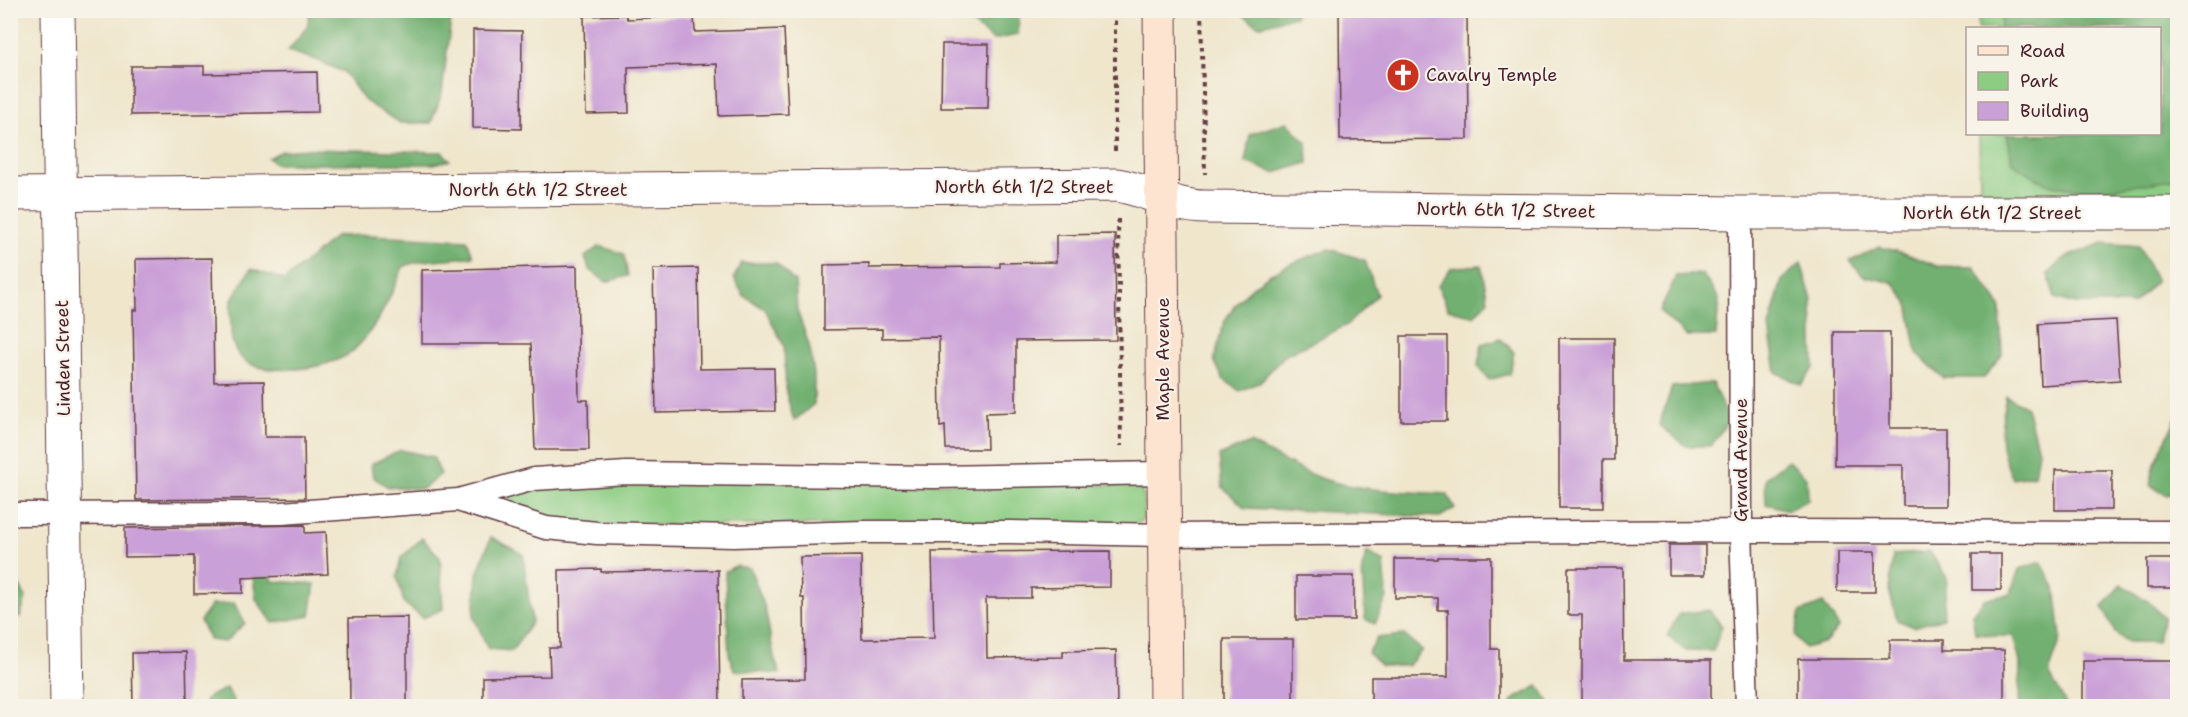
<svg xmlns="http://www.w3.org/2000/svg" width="2188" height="717" font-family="'Shantell Sans',sans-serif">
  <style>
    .green { fill: #8ccc83; stroke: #6b7657; stroke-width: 1.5 }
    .forest { fill: #71b071; stroke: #5e684e; stroke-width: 1.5 }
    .building { fill: #caa0d8 }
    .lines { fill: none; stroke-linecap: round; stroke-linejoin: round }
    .lane-casing { stroke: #633d43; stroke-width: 25 }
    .street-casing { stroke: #633d43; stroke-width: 35 }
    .secondary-casing { stroke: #633d43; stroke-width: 35 }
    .path { stroke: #633d43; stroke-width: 4; stroke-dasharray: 4.5 4.5; stroke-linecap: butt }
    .lane { stroke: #fff; stroke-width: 22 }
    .street { stroke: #fff; stroke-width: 33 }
    .secondary { stroke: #fde4d0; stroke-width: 33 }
    .labels { text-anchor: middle; stroke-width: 4.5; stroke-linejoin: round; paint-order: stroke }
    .poi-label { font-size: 18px; fill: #4a1f2b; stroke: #f7f3e8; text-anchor: start }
    .street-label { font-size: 18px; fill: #4a1f2b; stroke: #f7f3e8 }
  </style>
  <rect width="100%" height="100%" fill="#f7f3e8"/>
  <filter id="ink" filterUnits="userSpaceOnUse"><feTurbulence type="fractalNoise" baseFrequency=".0167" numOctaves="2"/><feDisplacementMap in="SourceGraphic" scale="12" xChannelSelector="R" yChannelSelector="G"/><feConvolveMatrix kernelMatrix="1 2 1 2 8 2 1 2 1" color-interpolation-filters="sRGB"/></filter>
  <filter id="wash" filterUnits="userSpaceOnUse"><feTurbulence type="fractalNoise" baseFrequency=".008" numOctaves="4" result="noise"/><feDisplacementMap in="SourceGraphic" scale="24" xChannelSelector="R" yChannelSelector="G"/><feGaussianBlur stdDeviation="1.35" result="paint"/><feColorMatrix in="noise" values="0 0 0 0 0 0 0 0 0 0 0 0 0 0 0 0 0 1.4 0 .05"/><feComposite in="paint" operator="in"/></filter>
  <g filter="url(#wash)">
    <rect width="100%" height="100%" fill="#efe6cc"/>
    <path class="green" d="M1978 11H2177V198L1980 196 1979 134H2160V28H1978Z
      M629 480 1131 485 1138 487 1144 496 1143 520 1134 525H595L538 516 489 499 554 486Z"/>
    <path class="forest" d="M310 11H452L442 93 431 123H400L365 101 344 72 313 59 288 51 307 27Z
      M965 11H1019L1018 35 993 40 969 21Z
      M1237 11H1297L1295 16 1259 26Z
      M2002 11H2177V179C2141 185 2073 198 2040 180 2030 175 2021 168 2012 162L2007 134H2160V28H2001Z
      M1287 122 1307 143 1308 163 1274 173 1245 162 1250 134Z
      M309 149 442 152 450 160 434 164H276L268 158 282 151Z
      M370 235 467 240 473 256C449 261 425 257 403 267 391 296 377 328 354 350 343 361 313 368 298 369 266 371 231 370 231 328 231 320 229 308 232 300 237 289 245 279 251 269L285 280 336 236Z
      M2103 243 2139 246 2156 281 2133 304H2075L2055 298 2048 274 2064 258Z
      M599 246 624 254 628 276 606 282 589 269 585 257Z
      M1880 247 1904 253 1937 266 1974 267 2000 306 2002 355 1984 378H1943L1917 353 1908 303 1894 283 1863 276 1850 261Z
      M1329 249 1365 260 1377 295 1347 325 1284 356 1260 382 1240 391 1223 379 1214 360C1218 347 1220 331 1226 319 1250 278 1287 264 1329 249Z
      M741 263H776L795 282 797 310 809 345 814 374V404L794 421 786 393 784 346 765 309 743 295 734 278Z
      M1801 263 1812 300 1814 368 1801 385 1776 372 1769 327 1782 280Z
      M1481 265 1488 300 1474 316 1448 309 1438 286 1451 268Z
      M1702 274 1719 299 1716 336H1686L1660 311 1676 276Z
      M1500 338 1514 352 1510 374 1489 380 1478 366 1482 344Z
      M1712 383 1729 420 1711 446H1686L1659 425 1672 387Z
      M2006 396 2027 407 2038 451 2034 475 2013 479C1997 446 2000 431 2006 396Z
      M2177 416V493L2166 495 2150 485 2155 463Z
      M1250 443C1271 454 1293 467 1315 476 1351 491 1408 492 1447 494L1455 508 1440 517 1245 508 1222 487 1219 456Z
      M401 450 433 457 441 474 423 489 388 487 373 477 371 464Z
      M1788 460 1807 478 1808 500 1788 510 1766 504 1765 478Z
      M491 537 523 554 532 622 512 651 488 649 474 617 477 574Z
      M422 538 440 557 443 609 423 618 404 603 397 577 401 558Z
      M273 547 272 581 315 584 310 616 273 623 256 599 251 564Z
      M1367 552 1384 562 1387 597 1375 624 1365 619 1362 568Z
      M1930 552 1947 578 1943 618 1914 627 1897 620 1889 590 1893 555Z
      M2041 562 2055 587 2061 638 2049 673 2067 706H2019L2020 662 2013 636H1994L1975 633 1972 614 1985 599 2010 594 2019 569Z
      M735 566 750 568 765 608 774 657 780 674 734 670 729 654 725 572Z
      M11 571 26 597 20 617 11 615Z
      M2121 584 2148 601 2164 617 2157 642H2127L2115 633 2103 607Z
      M234 603 245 623 225 642 210 640 200 621 211 605Z
      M1823 603 1839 627 1826 642 1805 648 1795 636 1800 612Z
      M1709 610 1722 626 1713 651H1686L1667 636 1679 614Z
      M1404 635 1422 650 1408 666H1381L1368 653 1377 638Z
      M1538 686 1552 706H1512L1511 701Z
      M227 688 236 706H203L208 697Z"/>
    <g id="blocks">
      <path class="building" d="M1339 10H1467L1468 139 1340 140Z
        M626 15 627 19 694 16 695 32 784 29 788 114 719 116 717 64 628 67 629 113 586 114 584 16Z
        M473 30 522 31 521 129 473 128Z
        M942 44H989L988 108H941Z
        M131 66H204V74L317 72 318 112 131 115Z
        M1115 234 1116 340 1016 341V412L986 413 987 449H946L945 426 940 427 939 337 882 338V329L824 330V265L869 264V268L1000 267V263L1056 262V235Z
        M212 258 214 382 264 381 265 437H304L305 498 136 500 133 310H137L136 259Z
        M577 266 579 400H588L589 450H535L531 344H422V270Z
        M698 268 700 369 774 368 775 411 656 413 653 269Z
        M2116 320 2120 380 2041 385 2038 324Z
        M1835 332H1890V428H1946V506H1903V465H1835Z
        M1401 336H1447V421H1401Z
        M1559 338H1614V460H1603V508H1559Z
        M2055 470H2112V510H2055Z
        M305 525V533L326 532 328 574 243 578V593L194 594V556L125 557V528Z
        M1669 545H1705V575H1669Z
        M1110 551V587L1031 588V598H986L987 658 1063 657V651L1116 650 1117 706H742V680L805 679 804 598H801L800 557 861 556 862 639 934 638 932 552Z
        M1837 552H1875V592H1837Z
        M1972 554H2001V590H1972Z
        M1438 557H1491V649H1499V706H1371V677H1448V610H1438V598H1395V559H1438Z
        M2147 559H2178V588H2147Z
        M1568 568H1623L1624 660H1711V706H1582V615H1568Z
        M601 569V572L718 570 720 706H483V677L550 676 549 648H560L559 570Z
        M1296 576H1354V620H1296Z
        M407 617V706H350L349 618Z
        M1224 639H1293V706H1224Z
        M1890 640H1944V650H2004V706H1798V659H1890Z
        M186 652 187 706H133L132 653Z
        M2083 661H2178V706H2083Z"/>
    </g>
  </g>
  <g filter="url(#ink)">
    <use href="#blocks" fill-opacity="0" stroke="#633d43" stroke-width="1.5"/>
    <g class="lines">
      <g class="lane-casing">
        <path id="lane" d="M1740 213 1741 531 1747 706
          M458 500 534 479 626 473 935 477 1164 473
          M10 514 282 513 458 500 546 528 597 533 734 536 864 532H1010L1164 535 1741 531 2178 532"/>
      </g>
      <g class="street-casing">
        <path id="street" d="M58 10 67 706
          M10 194 1117 185C1147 190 1175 207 1205 207L1740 213H2178"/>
      </g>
      <g class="secondary-casing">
        <path id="secondary" d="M1160 10 1166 706"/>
      </g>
      <path class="path" d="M1201 10 1205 174
        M1115 151V10
        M1118 219 1121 446"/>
      <use href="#lane" class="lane"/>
      <use href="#street" class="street"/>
      <use href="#secondary" class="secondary"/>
    </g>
  </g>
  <defs>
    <g id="church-disc" transform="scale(1.725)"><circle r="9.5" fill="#c8321e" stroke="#f7f3e8"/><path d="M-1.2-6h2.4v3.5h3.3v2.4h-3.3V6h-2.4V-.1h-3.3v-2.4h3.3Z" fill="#fff"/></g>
  </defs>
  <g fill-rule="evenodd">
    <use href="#church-disc" x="1403" y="75"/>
  </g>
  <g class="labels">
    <g class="poi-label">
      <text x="1426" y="81">Cavalry Temple</text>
    </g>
    <g class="street-label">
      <text x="1024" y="193">North 6th 1/2 Street</text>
      <text x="538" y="196">North 6th 1/2 Street</text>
      <text transform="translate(1506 210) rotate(1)" y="6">North 6th 1/2 Street</text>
      <text x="1992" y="219">North 6th 1/2 Street</text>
      <text transform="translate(63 358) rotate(-91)" y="6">Linden Street</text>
      <text transform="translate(1163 359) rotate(-90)" y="6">Maple Avenue</text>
      <text transform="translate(1741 460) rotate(-90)" y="6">Grand Avenue</text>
    </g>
  </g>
  <rect width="2188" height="717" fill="none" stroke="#f7f3e8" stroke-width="36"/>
  <rect x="1966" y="27" width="195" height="108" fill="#f7f3e8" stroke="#b29e9c" stroke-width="1.5"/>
  <rect x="1978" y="46" width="30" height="9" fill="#fde4d0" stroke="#b29e9c" stroke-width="1.5"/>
  <text x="2020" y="57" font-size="18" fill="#4a1f2b">Road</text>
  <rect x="1978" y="72" width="30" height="18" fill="#8ccc83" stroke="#b29e9c" stroke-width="1.5"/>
  <text x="2020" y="87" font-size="18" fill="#4a1f2b">Park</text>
  <rect x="1978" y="102" width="30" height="18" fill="#caa0d8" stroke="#b29e9c" stroke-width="1.5"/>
  <text x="2020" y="117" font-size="18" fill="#4a1f2b">Building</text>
</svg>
